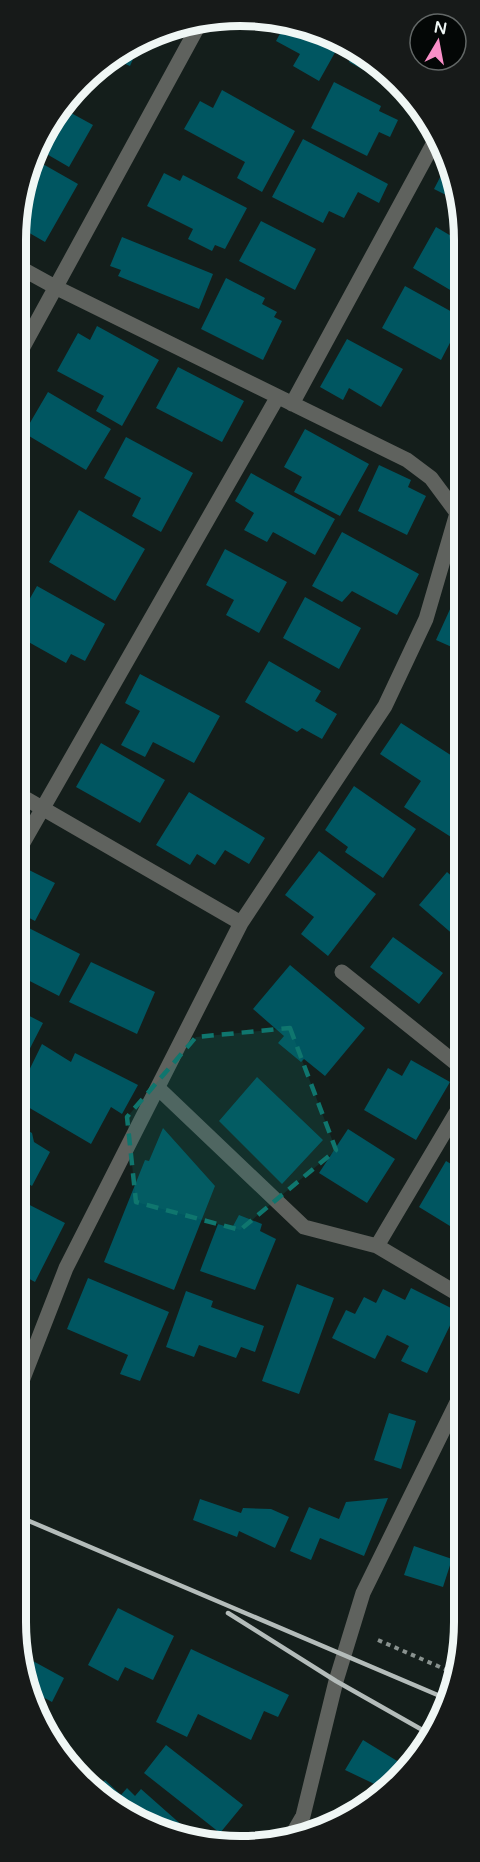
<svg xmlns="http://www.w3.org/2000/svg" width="480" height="1862" font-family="'Varela Round',sans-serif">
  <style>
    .building { fill: #005661 }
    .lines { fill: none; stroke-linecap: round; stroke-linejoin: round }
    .path { stroke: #89928f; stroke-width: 4; stroke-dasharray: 4.5 4.5; stroke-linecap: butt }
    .minor { stroke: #5f625e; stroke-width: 15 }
    .rail { stroke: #b4bcba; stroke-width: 4.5 }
    .marked { fill: #0f766e; fill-opacity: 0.2; stroke: #0f766e; stroke-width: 4.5; stroke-dasharray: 12 8; stroke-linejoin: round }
    .rim { fill: none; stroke: #f0f7f5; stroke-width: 8 }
  </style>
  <rect width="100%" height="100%" fill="#141e1b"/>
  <path class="building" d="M265 17H270L342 40 319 81 293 66 300 54 276 41 282 30 264 19Z
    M140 43 130 66 111 58Z
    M356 50 397 79 393 86 349 62Z
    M334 82 381 106 379 111 398 120 390 137 379 132 367 156 311 128Z
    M222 90 295 131 262 192 237 178 245 162 184 129 200 101 213 108Z
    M62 108 93 125 69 167 38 149 45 127Z
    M303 139 388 184 379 203 358 192 344 218 329 211 323 223 272 197Z
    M34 159 78 184 45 242 19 227 26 214 17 209Z
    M448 162 460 202 434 189Z
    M164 173 180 181 183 175 247 208 225 249 215 245 212 251 188 239 193 229 147 206Z
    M261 221 316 249 295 290 239 261Z
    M436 227 463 243 462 297 413 268Z
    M122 237 213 274 199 309 118 276 121 270 110 266Z
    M226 278 265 298 262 304 277 312 274 317 282 321 263 360 201 329Z
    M405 286 463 318 441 360 382 328Z
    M97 326 159 360 122 426 96 411 104 396 57 371 78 333 90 340Z
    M347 339 403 369 381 407 349 388 343 400 320 387Z
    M178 367 244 401 222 442 156 408Z
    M48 392 111 429 86 470 24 433Z
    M305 429 369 464 340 516 294 492 302 477 284 467Z
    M126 437 193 473 161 532 132 516 141 498 104 478Z
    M379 465 411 480 408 487 426 496 407 535 358 511Z
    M251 473 335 519 315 555 273 532 267 542 244 530 254 513 235 501Z
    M79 510 145 549 115 601 49 562Z
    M342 532 419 574 397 615 352 591 342 602 312 586Z
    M225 549 287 582 259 633 226 615 234 600 206 585Z
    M37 586 105 624 85 661 71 654 66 663 16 635V623Z
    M305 597 361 628 339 669 283 638Z
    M451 607 463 613V652L436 640Z
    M269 661 321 691 315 701 337 714 322 739 302 728 297 732 245 702Z
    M140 674 220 716 194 763 153 742 145 757 121 745 140 711 125 703Z
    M463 686V711L453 705Z
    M401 723 463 763V801L456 812 463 818 451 837 404 807 421 781 380 754Z
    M101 743 165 780 140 823 76 787Z
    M354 786 416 829 383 878 345 852 348 847 325 830Z
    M189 792 265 838 249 864 225 850 215 865 197 854 190 865 156 845Z
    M319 851 376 894 328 956 301 934 314 917 285 895Z
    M27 869 55 883 35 921 16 911V892Z
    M447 872 463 886V943L419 905Z
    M17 922 80 954 59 996 16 974Z
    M393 937 443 973 419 1004 370 967Z
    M91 962 155 992 137 1034 69 1002Z
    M290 965 365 1028 325 1076 304 1059 301 1062 278 1043 284 1036 253 1009Z
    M16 1009 43 1023 23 1062 16 1059Z
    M42 1044 71 1062 75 1053 138 1085 122 1114 111 1107 91 1144 16 1100V1097Z
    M411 1060 450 1082 416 1140 364 1110 388 1068 402 1076Z
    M257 1077 323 1140 282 1184 219 1121Z
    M16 1124 32 1133 34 1142 50 1152 32 1186 16 1177Z
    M163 1128 215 1186 174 1290 104 1262 145 1160 149 1161Z
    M348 1129 395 1159 367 1203 319 1173Z
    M446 1161 463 1171V1234L419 1207Z
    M16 1198 65 1223 35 1282 15 1271 20 1258 16 1256Z
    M239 1215 262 1224 260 1231 276 1239 255 1290 200 1271 218 1224 232 1228Z
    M88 1278 169 1312 140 1381 120 1374 128 1355 67 1329Z
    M297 1284 334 1298 299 1394 262 1381Z
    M411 1288 457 1311 427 1373 401 1361 409 1346 387 1335 375 1359 332 1338 346 1310 355 1314 364 1297 376 1303 383 1289 405 1300Z
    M186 1291 213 1301 211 1307 264 1326 255 1352 241 1347 236 1358 199 1345 194 1357 166 1347Z
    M389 1413 416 1421 401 1469 374 1460Z
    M388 1498 364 1556 320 1538 311 1560 290 1551 309 1507 339 1519 346 1502Z
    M200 1499 241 1513 243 1508 271 1509 289 1517 275 1548 239 1531 237 1537 193 1520Z
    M414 1546 452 1559 443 1587 404 1575Z
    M462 1600H463V1628L455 1626Z
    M118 1608 174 1636 153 1680 125 1667 118 1681 88 1665Z
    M191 1649 289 1695 278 1717 264 1711 251 1740 198 1714 187 1737 156 1722Z
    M22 1655 64 1678 52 1702 41 1696 37 1704 31 1701Z
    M363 1740 407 1767 387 1790 345 1770Z
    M166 1745 243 1805 220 1833 144 1773Z
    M105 1780 121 1795 127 1788 135 1796 141 1789 193 1835 191 1837 140 1824 96 1790Z"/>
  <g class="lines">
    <path class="path" d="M378 1640 456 1674"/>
    <path class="minor" d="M17 358 201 21
      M292 404 438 135
      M16 793 241 923
      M16 855 277 398
      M342 972 463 1069
      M158 1088 304 1227 377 1246 463 1297
      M377 1246 463 1101
      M15 1399 66 1268 241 923 385 706 426 619 457 513 431 478 407 460 57 288 17 266
      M289 1840 303 1816 336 1681 363 1593 463 1390"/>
    <path class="rail" d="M15 1515 447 1699
      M228 1613 336 1681 433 1736"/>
  </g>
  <path class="marked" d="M290 1028 336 1150 240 1230 136 1202 127 1117 196 1037Z"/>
  <path d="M0 0H480V1862H0ZM240 26H240A214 214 0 0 1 454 240V1622A214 214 0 0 1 240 1836H240A214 214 0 0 1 26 1622V240A214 214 0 0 1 240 26Z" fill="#171a19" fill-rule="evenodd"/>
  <path class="rim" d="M240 26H240A214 214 0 0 1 454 240V1622A214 214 0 0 1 240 1836H240A214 214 0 0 1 26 1622V240A214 214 0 0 1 240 26Z"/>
  <g transform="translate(438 42) rotate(10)"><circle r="28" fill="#040706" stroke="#626766" stroke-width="1.5"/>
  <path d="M0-4.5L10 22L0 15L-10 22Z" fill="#fa8fc8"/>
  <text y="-9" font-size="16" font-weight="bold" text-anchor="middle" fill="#f0f7f5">N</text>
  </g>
</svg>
